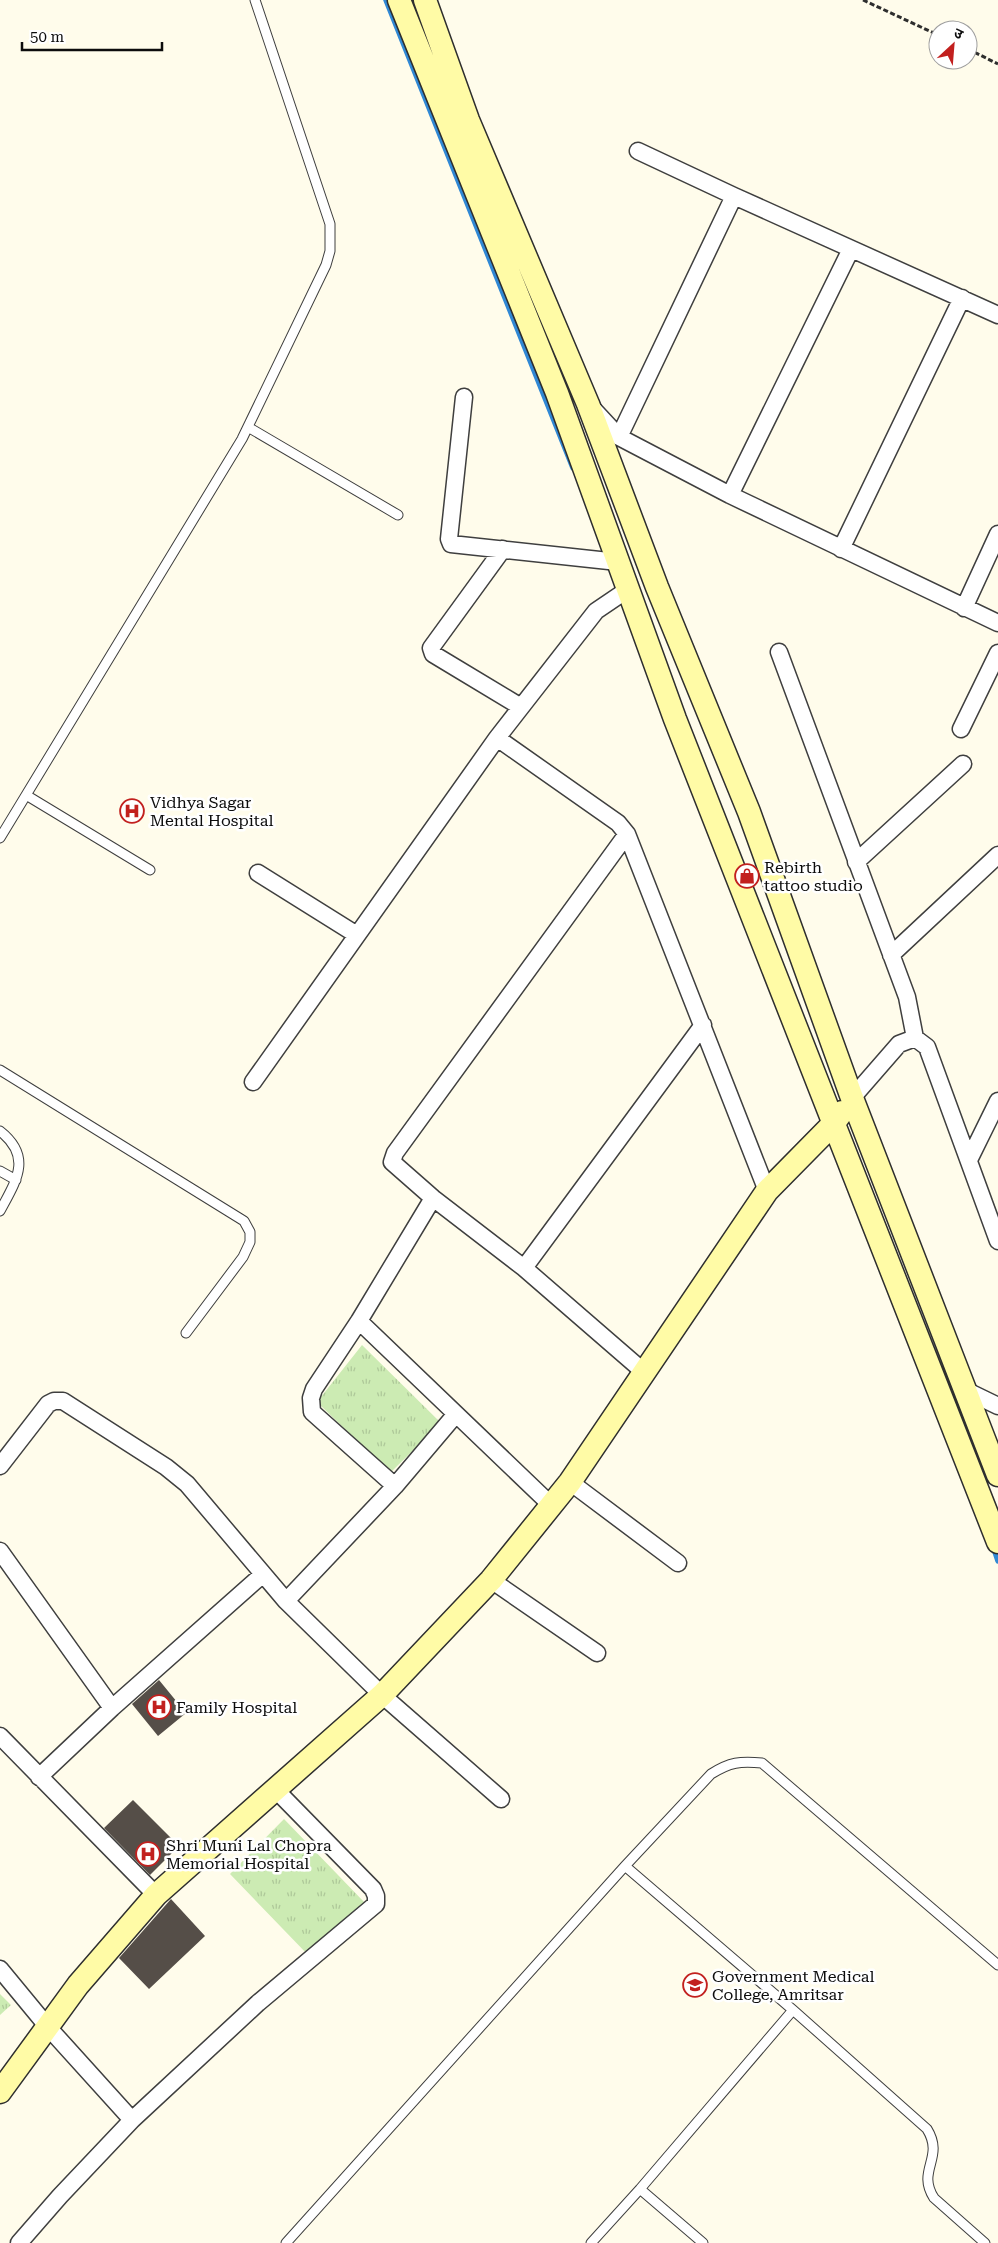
<svg xmlns="http://www.w3.org/2000/svg" width="998" height="2243" font-family="'Roboto Serif','Noto Sans Devanagari',serif">
  <style>
    .grass { fill: url(#grass-tufts) }
    .lines { fill: none; stroke-linecap: round; stroke-linejoin: round }
    .stream { stroke: #3088d4; stroke-width: 5.5 }
    .building { fill: #554e48 }
    .lane-casing { stroke: #3f3f3f; stroke-width: 11 }
    .street-casing { stroke: #3f3f3f; stroke-width: 19 }
    .secondary-casing { stroke: #2e2e2e; stroke-width: 25 }
    .path { stroke: #2e2e2e; stroke-width: 3; stroke-dasharray: 5 2.5; stroke-linecap: butt }
    .lane { stroke: #fff; stroke-width: 9 }
    .street { stroke: #fff; stroke-width: 16 }
    .secondary { stroke: #fffba6; stroke-width: 22 }
    .labels { text-anchor: middle; stroke-width: 5; stroke-linejoin: round; paint-order: stroke }
    .poi-label { font-size: 16px; fill: #0c0c0c; stroke: #fff; text-anchor: start }
  </style>
  <defs>
    <pattern id="grass-tufts" width="24" height="20" patternUnits="userSpaceOnUse" patternTransform="scale(1.25)"><rect width="24" height="20" fill="#ccebb3"/><path d="M3 7l-1-3M5 7V3M7 7l1-3M15 17l-1-3M17 17v-4M19 17l1-3" fill="none" stroke="#aec899"/></pattern>
  </defs>
  <rect width="100%" height="100%" fill="#fffceb"/>
  <path class="grass" d="M362 1345 441 1423 390 1473 317 1402Z
    M284 1819 365 1903 310 1957 230 1874Z
    M0 1994 11 2005 0 2015Z"/>
  <g class="lines">
    <path class="stream" d="M386 0 573 468
      M993 1546 998 1561"/>
  </g>
  <path class="building" d="M159 1680 186 1713 158 1736 132 1704Z
    M133 1800 179 1846 150 1875 104 1828Z
    M171 1899 205 1936 149 1989 119 1958Z"/>
  <g class="lines">
    <g class="lane-casing">
      <path id="lane" d="M248 427 398 515
        M26 795 150 870
        M0 838 242 439 326 265 330 251V224L255 0
        M0 1070 244 1221 250 1232V1242L243 1257 186 1333
        M0 1131C33 1157 16 1181 0 1211
        M0 1171 16 1180
        M625 1866 793 2010 927 2129C945 2158 916 2170 934 2198L985 2243
        M640 2189 703 2243
        M286 2243 625 1866 711 1774C730 1762 740 1761 762 1763L998 1965
        M591 2243 640 2189 793 2010"/>
    </g>
    <g class="street-casing">
      <path id="street" d="M638 151 734 196 998 315
        M464 397 449 539 451 544 618 562
        M593 409 619 437 730 495 998 623
        M619 437 734 196
        M730 495 851 249
        M503 549 431 648 433 654 521 707
        M841 549 962 298
        M964 608 998 534
        M779 652 907 997 915 1038
        M961 729 998 653
        M497 738 618 823 627 834 767 1191
        M627 834 395 1153 392 1162 433 1198 524 1268 644 1372
        M856 862 963 764
        M258 873 357 935
        M891 955 998 855
        M253 1082 497 738 596 611 627 590
        M852 1098 899 1044 915 1038 927 1047 998 1241
        M969 1160 998 1101
        M524 1268 703 1025
        M359 1321 551 1505
        M965 1390 998 1406
        M0 1466 48 1404 54 1401H63L166 1467 187 1484 286 1601 382 1695 501 1799
        M570 1482 678 1563
        M395 1486 312 1412 311 1398 314 1389 359 1321 433 1198
        M0 1551 112 1708
        M491 1580 597 1653
        M286 1601 395 1486 456 1414
        M0 1736 156 1895
        M39 1777 112 1708 262 1575
        M0 1969 47 2026 132 2120
        M19 2243 60 2196 132 2120 258 2003 376 1904V1896L373 1889 274 1788"/>
    </g>
    <g class="secondary-casing">
      <path id="secondary" d="M399 0 557 393 675 719 998 1542
        M425 0 468 120 588 404 657 587 749 812 852 1098 998 1475
        M0 2092 78 1985 156 1895 382 1695 491 1580 570 1482 767 1191 834 1123 842 1112"/>
    </g>
    <path class="path" d="M863 0 938 35
      M968 49 998 64"/>
    <use href="#lane" class="lane"/>
    <use href="#street" class="street"/>
    <use href="#secondary" class="secondary"/>
  </g>
  <defs>
    <g id="hospital-ring" transform="scale(1.25)"><circle r="9.5" fill="#fff" stroke="#c2201e" stroke-width="1.5"/><path d="M-5-5h3v3.5h4V-5h3V5h-3V1.5h-4V5h-3Z" fill="#c2201e"/></g>
    <g id="shop-ring" transform="scale(1.25)"><circle r="9.5" fill="#fff" stroke="#c2201e" stroke-width="1.5"/><path d="M-5-2.5h2.3a2.7 3.5 0 0 1 5.4 0H5L5.5 6h-11ZM-1.5-2.5h3a1.5 2.3 0 0 0-3 0Z" fill="#c2201e"/></g>
    <g id="university-ring" transform="scale(1.25)"><circle r="9.5" fill="#fff" stroke="#c2201e" stroke-width="1.5"/><path d="M0-5L7-2L0 1L-7-2ZM-4 1L0 2.5L4 1V4Q0 6-4 4Z" fill="#c2201e"/></g>
  </defs>
  <g fill-rule="evenodd">
    <use href="#hospital-ring" x="132" y="811"/>
    <use href="#shop-ring" x="747" y="876"/>
    <use href="#hospital-ring" x="159" y="1707"/>
    <use href="#hospital-ring" x="148" y="1854"/>
    <use href="#university-ring" x="695" y="1985"/>
  </g>
  <g class="labels">
    <g class="poi-label">
      <text x="150" y="808">Vidhya Sagar<tspan x="150" dy="18">Mental Hospital</tspan></text>
      <text x="764" y="873">Rebirth<tspan x="764" dy="18">tattoo studio</tspan></text>
      <text x="176" y="1713">Family Hospital</text>
      <text x="166" y="1851">Shri Muni Lal Chopra<tspan x="166" dy="18">Memorial Hospital</tspan></text>
      <text x="712" y="1982">Government Medical<tspan x="712" dy="18">College, Amritsar</tspan></text>
    </g>
  </g>
  <g transform="translate(953 45) rotate(26)"><circle r="24" fill="#ffffff" stroke="#9e9e9e"/>
  <path d="M0-4L9 19L0 12L-9 19Z" fill="#c2201e"/>
  <text y="-8" font-size="14" font-weight="bold" text-anchor="middle" fill="#0c0c0c">उ</text>
  </g>
  <path d="M22 42v8h140v-8" fill="none" stroke="#0c0c0c" stroke-width="2.5"/>
  <text x="30" y="42" font-size="15" fill="#0c0c0c" stroke="#ffffff" stroke-width="4" paint-order="stroke">50 m</text>
</svg>
